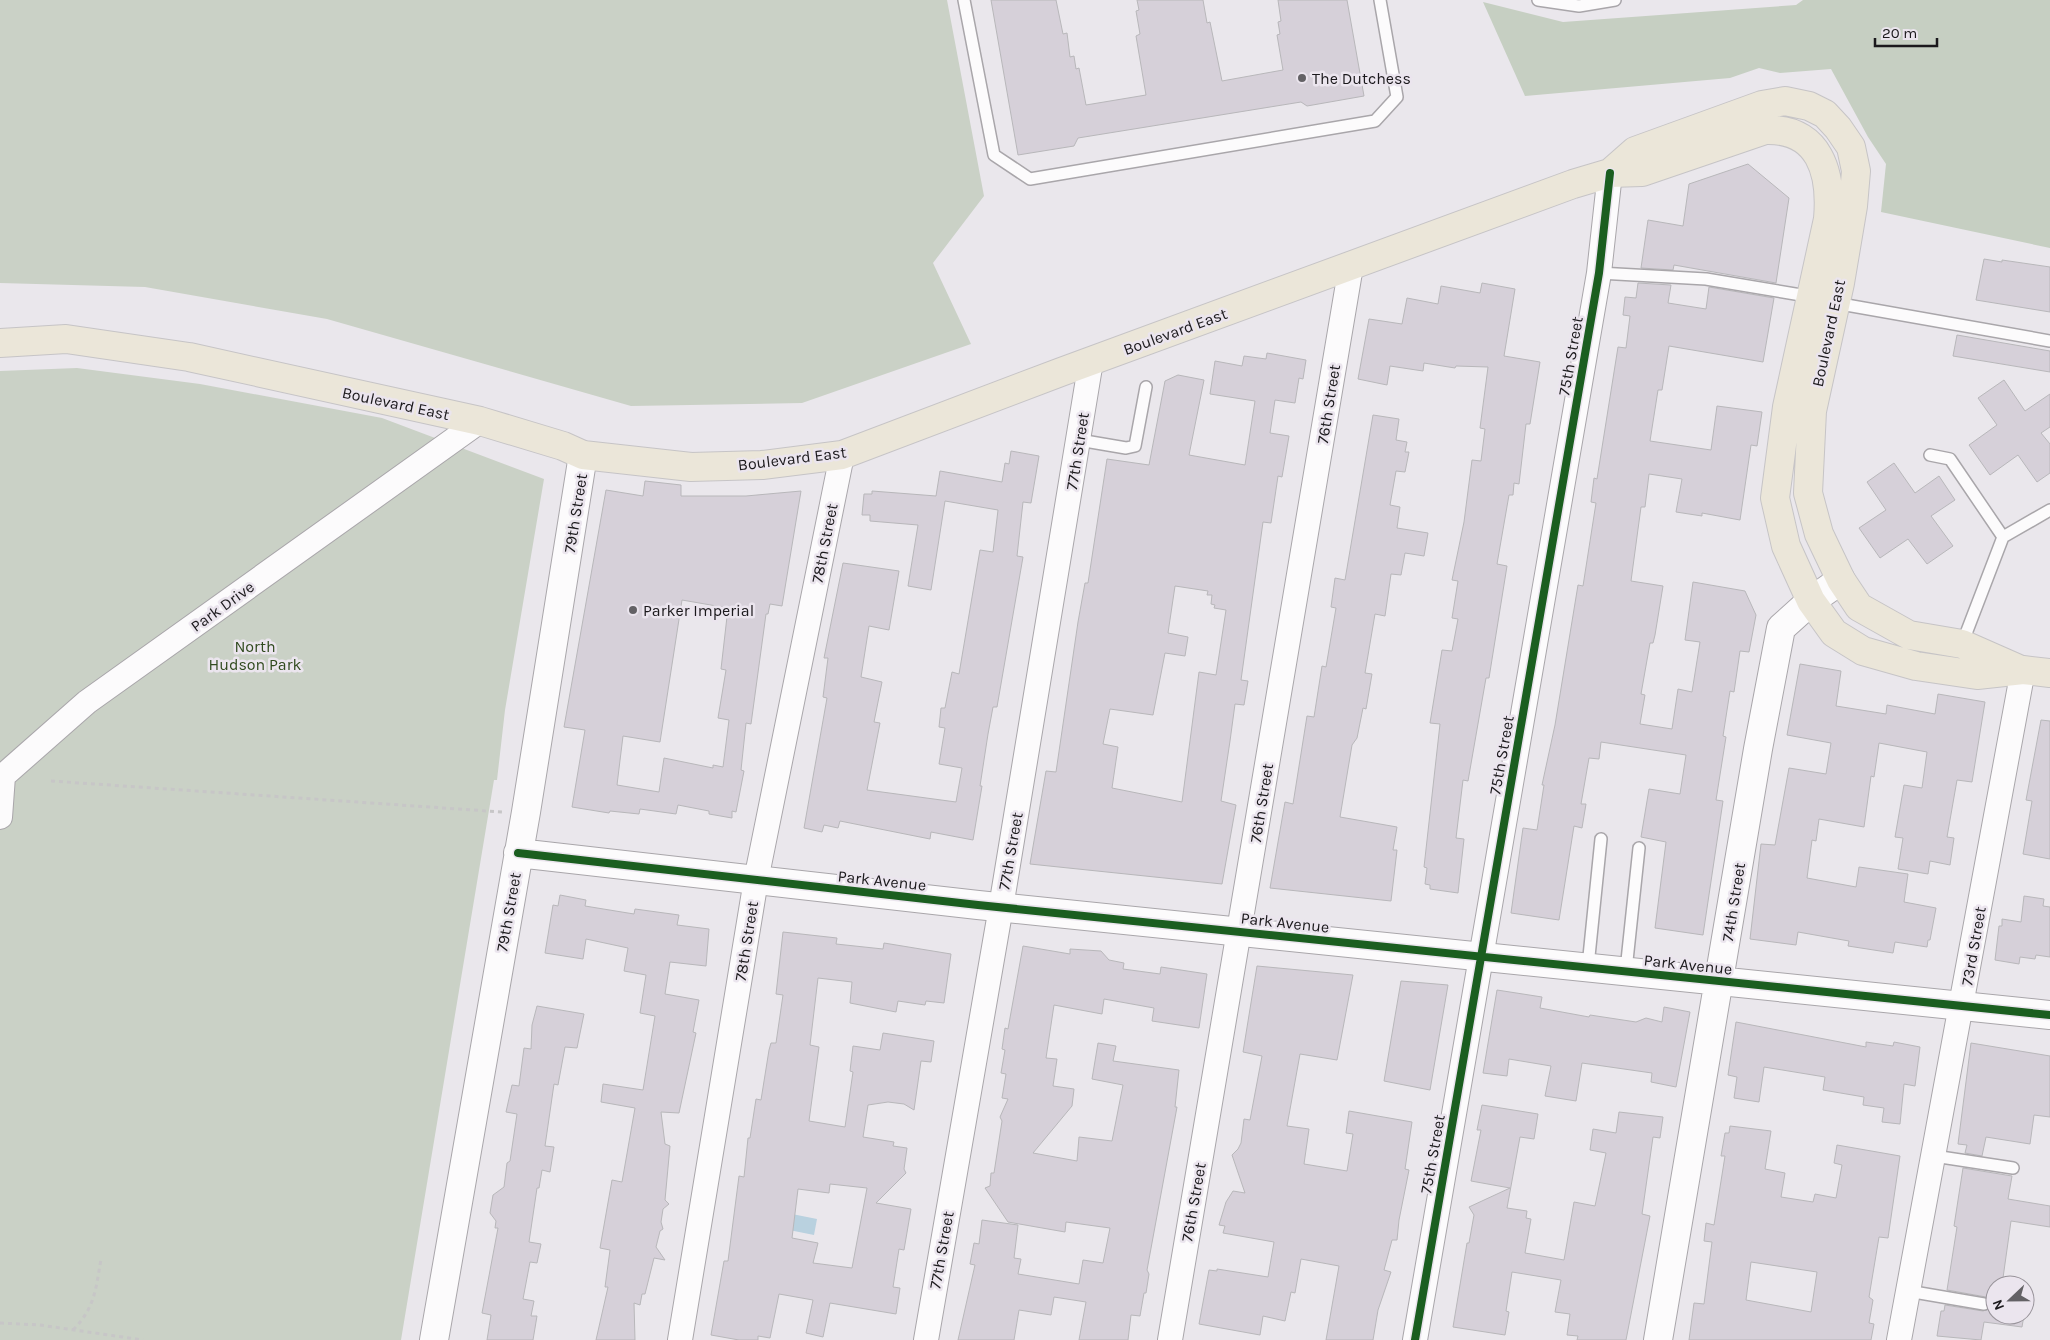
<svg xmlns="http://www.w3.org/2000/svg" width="2050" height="1340" font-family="Karla,sans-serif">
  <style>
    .green { fill: #cad1c6 }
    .forest { fill: #c6cfc2 }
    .water { fill: #b9d1df }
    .building { fill: #d6d0d9; stroke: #b8b7ba; fill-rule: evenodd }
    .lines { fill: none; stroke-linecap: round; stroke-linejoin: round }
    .lane-casing { stroke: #a9a6aa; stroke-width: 14 }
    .street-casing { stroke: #a9a6aa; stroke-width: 26 }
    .secondary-casing { stroke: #a9a6aa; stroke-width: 30 }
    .primary-casing { stroke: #c6c4c6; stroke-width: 30 }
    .path { stroke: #c7c6c7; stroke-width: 3; stroke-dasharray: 4 4; stroke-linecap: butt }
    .lane { stroke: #fcfbfc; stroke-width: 11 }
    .street { stroke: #fcfbfc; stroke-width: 24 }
    .secondary { stroke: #fcfbfc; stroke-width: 28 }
    .primary { stroke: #ebe6d9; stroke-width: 28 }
    .cycleway-casing { stroke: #ebe5ee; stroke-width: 11 }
    .cycleway { stroke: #1b5e20; stroke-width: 8 }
    .poi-dot { fill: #636165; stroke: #ebe5ee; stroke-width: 2 }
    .labels { text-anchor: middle; stroke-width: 5; stroke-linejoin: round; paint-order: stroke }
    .poi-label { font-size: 16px; fill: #1b191c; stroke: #ebe5ee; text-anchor: start }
    .street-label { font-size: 16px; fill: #1b191c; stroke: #ebe5ee }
    .park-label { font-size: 16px; fill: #304a1e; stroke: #ebe5ee }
  </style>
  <rect width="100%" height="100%" fill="#eae7ec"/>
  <path class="green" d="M0 0H947L984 196 933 263 971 344 802 403 631 406 327 319 145 287 0 283Z
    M77 368 200 384 382 418 544 479 505 710 497 780H494L401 1340H0V371Z"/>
  <path class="forest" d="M1803 0H2050V248L1881 212 1886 164 1868 137 1831 69 1780 73 1759 68 1730 78 1525 96 1483 2 1563 22 1796 5Z"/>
  <path class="water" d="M782 1212 817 1219 814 1235 779 1228Z"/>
  <path class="building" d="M991 0H1056L1063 34 1067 33 1070 57 1074 56 1076 69 1079 68 1086 105 1146 95 1136 36 1140 34 1136 11 1139 10 1137 0H1203L1207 23 1210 22 1222 81 1283 70 1277 35 1280 34 1278 22 1281 21 1278 0H1347L1364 96 1307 106 1301 102 1078 138 1074 146 1018 155Z
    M1748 164 1789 198 1776 283 1674 265 1673 270 1641 268 1648 220 1683 226 1689 184Z
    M1984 259 2002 262V260L2050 267V312L1976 300Z
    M1482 283 1515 289 1504 356 1540 362 1530 424H1526L1519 484 1514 483 1513 495H1509L1497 564 1507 566 1489 678H1486L1468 781 1463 780 1456 838 1464 839 1458 893 1430 889V885L1425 884 1427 868 1424 867 1440 724 1430 723 1442 650 1452 651 1458 619 1452 618 1458 581 1452 580 1464 522 1472 460 1481 461 1485 429 1480 428 1488 367 1456 366 1455 368 1424 363 1423 371 1390 366 1387 385 1358 379 1369 319 1402 324 1407 298 1438 304 1441 286 1480 293Z
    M1638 283 1671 285 1668 303 1706 309 1709 287 1774 298 1763 362 1669 346 1662 390H1658L1650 441 1711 450 1717 406 1762 412 1757 446 1751 445 1740 520 1702 513V516L1676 512 1682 479 1649 474 1645 507H1641L1631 581 1663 586 1655 635 1653 643H1650L1641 694 1645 695 1640 724 1672 729 1678 689 1692 692 1700 642 1685 640 1693 582 1745 591 1756 615 1749 652 1740 651 1734 692 1730 691 1723 736 1726 737 1716 800 1723 801 1703 935 1655 928 1666 842 1641 837 1649 789 1680 794 1686 755 1601 742 1599 759 1589 758 1581 804H1586L1582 828 1574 826 1559 920 1511 913 1523 828 1537 830 1544 785H1542L1555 725 1578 585 1583 586 1596 503 1591 502 1594 478 1597 479 1618 347 1626 348 1630 316 1623 315 1625 297 1636 298Z
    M1957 335 2050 351V372L1953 356Z
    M1267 353 1306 360 1303 379 1299 378 1295 403 1275 400 1270 433 1289 436 1282 477 1278 476 1271 523 1263 522 1241 680 1248 681 1244 705 1235 704 1230 741 1221 801 1236 805 1222 884 1030 864 1046 771 1056 772 1078 622 1085 583H1088L1107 459 1149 465 1165 381 1178 375 1204 380 1189 455 1245 465 1255 401 1210 394 1215 361 1242 366 1244 356 1266 359ZM1175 586 1208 591 1207 595H1212L1211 604 1215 605 1214 608 1226 610 1216 675 1199 672 1182 802 1112 788 1118 747 1103 744 1110 709 1153 715 1165 653 1185 656 1188 637 1168 633Z
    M2004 380 2025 411 2050 394V427L2041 433 2050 444V473L2037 482 2018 455 1990 475 1969 445 1997 425 1978 398Z
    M1373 415 1399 419 1396 440 1407 442 1405 452H1409L1405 472 1396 471 1390 505 1400 507 1397 528 1428 533 1424 556 1405 553 1401 575 1391 574 1385 616 1375 614 1365 673 1372 674 1366 709 1363 708 1357 738 1352 745 1340 817 1397 827 1393 850H1397L1391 901 1270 888 1285 802 1293 804 1307 716 1314 717 1322 666 1326 667 1336 608 1331 607 1335 578 1345 580Z
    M1011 451 1039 456 1031 503 1023 502 1017 556 1023 557 997 707H993L988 734 980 786H982L973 840 931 832 930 839 840 821 838 828 824 825 822 832 804 828 827 698 823 697 828 658H824L843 563 899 571 889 630 869 626 861 677 882 682 874 722 880 723 867 790 956 802 962 768 939 764 945 728 939 727 941 708H945L952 672 959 674 980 550 993 552 998 510 945 501 931 590 908 586 918 525 870 521V515H862L864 494H872V491L936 496 940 471 1002 482 1005 463 1009 464Z
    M1894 463 1915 493 1939 476 1955 500 1931 516 1953 546 1927 564 1908 539 1880 558 1859 528 1886 510 1867 482Z
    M645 481 681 485V496H746L801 491 782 606 770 604 768 614H766L751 724 746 723 741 770 744 771 736 812 732 811V818L709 814V811L678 805 676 814 640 809 639 814 610 811 609 813 572 807 585 730 564 727 606 490 643 496ZM682 600 728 608 721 669 726 670 718 718 729 720 723 767 713 765V768L664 758 659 792 617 785 623 736 660 742Z
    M1800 664 1841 671 1836 706 1886 714 1887 705 1935 714 1938 694 1985 702 1972 782 1957 780 1947 837 1954 838 1950 865 1930 861 1928 874 1898 869 1903 838 1895 837 1904 785 1922 788 1927 752 1879 743 1874 777 1871 776 1864 827 1819 819 1816 841 1812 840 1807 878 1856 887 1859 867 1908 874 1904 902 1936 908 1930 940H1928L1927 947 1895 942 1893 953 1848 946 1849 941 1798 932 1796 945 1750 939 1761 844 1775 845 1789 768 1826 774 1831 743 1787 735Z
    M2041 720 2050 721V859L2023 854 2032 801 2026 800Z
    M560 895 586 900 585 906 634 914 635 909 679 915 677 925 709 929 706 966 670 962 665 994 699 1000 693 1032 696 1033 679 1113 661 1112 665 1144 670 1146 665 1200 669 1204 663 1209 661 1222 663 1229 660 1231 656 1247 665 1260 654 1258 645 1294H642L640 1305 634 1303 635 1340H596L608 1287H605L610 1250 600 1248 612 1180 622 1182 635 1108 601 1102 603 1084 643 1090 655 1016 640 1013 646 975 624 971 628 948 586 939 583 959 545 953 553 905 558 906Z
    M2024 896 2044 899 2043 906 2050 907V957L2036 955 2035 959 2020 957 2019 964 1995 960 1999 926H2002V919L2021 922Z
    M783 932 837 938 836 944 883 949 884 943 951 954 944 1003 926 1001 925 1005 898 1001 896 1012 850 1003 852 982 818 978 810 1045 819 1047 809 1121 845 1127 853 1072 850 1071 853 1046 880 1050 883 1033 934 1041 931 1062 921 1061 914 1110 904 1104 888 1102 868 1105 863 1137 894 1142 893 1146 907 1148 904 1169 906 1173 876 1203 911 1209 904 1250 899 1249 893 1287 900 1288 896 1314 830 1303 823 1337 806 1333 813 1300 779 1294 770 1338 758 1336V1340H739L711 1335 724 1261H728L739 1176 744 1177 748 1138H750L756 1099 761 1100 769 1050 771 1043H776L783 995 776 994ZM830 1184 867 1188 852 1268 813 1263 818 1243 792 1238 798 1189 829 1193Z
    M1023 946 1070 954V949L1101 951 1109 960 1124 963 1123 969 1160 974 1161 967 1207 974 1199 1028 1152 1021 1154 1008 1104 999 1102 1014 1054 1005 1046 1058 1057 1059 1053 1086 1074 1089 1072 1106 1033 1153 1077 1161 1079 1137 1112 1141 1123 1085 1092 1079 1098 1043 1116 1046 1113 1061 1179 1070 1175 1107H1177L1147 1270 1149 1274 1146 1293H1144L1140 1316 1131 1315 1128 1340H1079L1086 1302 1054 1297 1051 1315 1019 1310 1014 1340H958L975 1265 970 1264 974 1243 979 1244 982 1220 1018 1225 1014 1258 1021 1259 1018 1274 1079 1284 1083 1260 1103 1263 1110 1228 1066 1222 1065 1232 1008 1222 985 1188 990 1186 991 1173H994L1002 1121 1000 1117 1008 1099 1002 1098 1006 1074 1001 1073 1005 1050 1002 1049 1005 1028 1008 1029Z
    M1257 966 1353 975 1337 1060 1300 1054 1287 1126 1309 1129 1304 1164 1347 1171 1353 1134 1346 1133 1349 1111 1412 1122 1405 1169 1409 1170 1399 1220 1397 1240H1392L1384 1270 1391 1272 1378 1310 1373 1340H1326L1339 1266 1301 1259 1295 1293 1291 1292 1285 1321 1263 1316 1260 1335 1199 1324 1209 1270 1217 1271V1269L1268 1277 1274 1242 1223 1233 1225 1226 1219 1225 1226 1202 1233 1191 1245 1193 1232 1155 1238 1149 1241 1143 1244 1119 1250 1120 1262 1056 1243 1052Z
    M1401 981 1448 985 1430 1090 1384 1081Z
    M1497 990 1542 997 1540 1008 1589 1017 1590 1015 1636 1022 1646 1018 1662 1022 1664 1007 1690 1012 1676 1087 1651 1082 1652 1073 1582 1063 1576 1101 1545 1096 1551 1066 1509 1059 1507 1076 1483 1073Z
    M537 1006 584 1014 577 1048 565 1047 558 1085 554 1084 545 1146 554 1147 550 1172 542 1170 539 1188H537L529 1242 541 1244 537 1263 530 1262 523 1299 534 1301 531 1316H537L533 1340H487L491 1315 482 1313 498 1228H495L496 1221 490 1213 493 1195 504 1187 507 1163 510 1161 517 1114 506 1112 512 1085 519 1086 524 1048 531 1049 532 1025Z
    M1736 1022 1866 1047V1042L1893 1046 1894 1042 1920 1047 1915 1086 1904 1084 1900 1124 1882 1122 1884 1108 1863 1105 1864 1097 1823 1090 1825 1077 1764 1067 1759 1102 1734 1098 1737 1077 1728 1075Z
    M1971 1043 2050 1056V1117L2034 1115 2030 1144 1986 1137 1982 1156 1965 1153 1967 1145 1958 1144Z
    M1482 1105 1538 1114 1534 1139 1520 1137 1507 1208 1527 1211 1526 1218 1531 1219 1525 1253 1564 1260 1574 1202 1595 1206 1606 1153 1590 1150 1593 1129 1616 1133 1619 1112 1663 1117 1660 1138 1653 1137 1642 1214 1650 1216 1626 1340H1577L1578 1336 1567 1335 1570 1314 1555 1312 1561 1280 1512 1272 1506 1311 1509 1312 1505 1335 1453 1327 1467 1243H1469L1474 1215 1469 1207 1510 1188 1471 1181 1481 1130H1477Z
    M1730 1126 1771 1131 1765 1169 1785 1173 1781 1197 1813 1202 1815 1194 1836 1198 1842 1165 1834 1163 1837 1145 1900 1156 1888 1238 1879 1237 1869 1297 1873 1300 1869 1323 1874 1324 1871 1340H1689L1694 1303 1704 1304 1712 1242 1704 1241 1706 1223 1714 1225 1725 1156H1721L1725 1133H1729ZM1751 1262 1817 1272 1811 1312 1746 1300Z
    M1963 1168 2012 1176 2008 1199 2050 1206V1227L2011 1221 2002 1285H1995V1315H2024L2022 1327 1984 1322 1981 1340 1937 1336 1941 1311H1944L1945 1305 1983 1311 1989 1309 1991 1305 1986 1297 1947 1290 1957 1227 1954 1226Z"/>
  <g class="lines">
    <g class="lane-casing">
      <path id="lane" d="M964 0 994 155 1030 179 1375 121 1397 97 1380 0
        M1538 0 1579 6 1615 0
        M1599 273 1706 279 1813 297
        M1835 303 2050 341
        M1079 440 1126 448 1135 446 1146 387
        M1930 455 1950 459 2003 537
        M1962 644 2003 537 2050 510
        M1588 966 1601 839
        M1626 970 1639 848
        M1934 1156 2013 1168
        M1908 1291 1984 1304"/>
    </g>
    <g class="street-casing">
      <path id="street" d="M0 817 3 776 87 702 480 421
        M680 1340 756 880 842 455
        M926 1340 1001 907 1091 361
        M1170 1340 1351 266
        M1415 1340 1599 273 1610 173
        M1899 1340 2023 670"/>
    </g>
    <g class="secondary-casing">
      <path id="secondary" d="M518 853 978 905 2050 1015
        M434 1340 526 812 583 455
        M1658 1340 1758 749 1781 628 1811 601 1841 580"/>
    </g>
    <g class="primary-casing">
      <path id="primary" d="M1610 173 1635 151 1762 105 1785 101 1809 106 1825 114 1838 128 1851 147 1856 171 1853 206 1840 283 1812 411 1808 493 1819 534 1841 580 1859 607 1909 635 1962 644 2021 670
        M0 343 66 339 189 357 480 421 563 446 583 455 691 467 762 465 842 455 1061 372 1573 184 1610 173 1642 172 1765 130C1820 128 1832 173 1828 219L1787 407 1775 498 1786 546 1811 601 1834 633 1863 651 1916 666 1977 675 2023 670 2050 673"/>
    </g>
    <path class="path" d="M51 781 502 812
      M0 1323 40 1325 143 1340
      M73 1330C95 1308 96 1288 101 1259"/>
    <use href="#lane" class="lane"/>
    <use href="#street" class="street"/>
    <use href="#secondary" class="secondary"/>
    <use href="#primary" class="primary"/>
    <g class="cycleway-casing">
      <path id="cycleway" d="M518 853 978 905 2050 1015
        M1415 1340 1599 273 1610 173"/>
    </g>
    <use href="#cycleway" class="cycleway"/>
  </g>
  <g class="poi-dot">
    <circle cx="1302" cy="78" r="5"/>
    <circle cx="633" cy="610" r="5"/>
  </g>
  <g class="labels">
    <g class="poi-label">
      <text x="1312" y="84">The Dutchess</text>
      <text x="643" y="616">Parker Imperial</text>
    </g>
    <g class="street-label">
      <text transform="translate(1175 331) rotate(-20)" y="6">Boulevard East</text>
      <text transform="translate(1828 333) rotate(-78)" y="6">Boulevard East</text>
      <text transform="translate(1570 356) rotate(-80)" y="6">75th Street</text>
      <text transform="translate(396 403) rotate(12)" y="6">Boulevard East</text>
      <text transform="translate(1328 404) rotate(-81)" y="6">76th Street</text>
      <text transform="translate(1077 451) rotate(-81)" y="6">77th Street</text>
      <text transform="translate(792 458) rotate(-7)" y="6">Boulevard East</text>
      <text transform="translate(575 513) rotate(-81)" y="6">79th Street</text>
      <text transform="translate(824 543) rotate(-79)" y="6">78th Street</text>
      <text transform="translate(222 606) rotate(-36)" y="6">Park Drive</text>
      <text transform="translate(1501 755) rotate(-80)" y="6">75th Street</text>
      <text transform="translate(1261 803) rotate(-81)" y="6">76th Street</text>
      <text transform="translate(1010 851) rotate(-80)" y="6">77th Street</text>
      <text transform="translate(882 880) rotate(6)" y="6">Park Avenue</text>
      <text transform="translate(1733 902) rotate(-81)" y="6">74th Street</text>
      <text transform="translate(508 912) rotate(-80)" y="6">79th Street</text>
      <text transform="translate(1285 922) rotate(6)" y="6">Park Avenue</text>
      <text transform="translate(746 941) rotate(-81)" y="6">78th Street</text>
      <text transform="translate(1973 946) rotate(-80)" y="6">73rd Street</text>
      <text transform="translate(1688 964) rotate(6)" y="6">Park Avenue</text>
      <text transform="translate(1432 1154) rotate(-80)" y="6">75th Street</text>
      <text transform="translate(1193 1202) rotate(-80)" y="6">76th Street</text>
      <text transform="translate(941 1250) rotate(-80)" y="6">77th Street</text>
    </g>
    <g class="park-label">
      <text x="255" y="652">North<tspan x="255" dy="18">Hudson Park</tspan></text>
    </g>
  </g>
  <g transform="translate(2010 1300) rotate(248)"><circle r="24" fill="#ebe5ee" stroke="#98939a"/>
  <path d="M0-4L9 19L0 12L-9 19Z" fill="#636165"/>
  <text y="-8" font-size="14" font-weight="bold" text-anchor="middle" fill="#1b191c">N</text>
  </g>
  <path d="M1875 38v8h62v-8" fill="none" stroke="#1b191c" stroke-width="2.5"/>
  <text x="1882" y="38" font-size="15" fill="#1b191c" stroke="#ebe5ee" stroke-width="4" paint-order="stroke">20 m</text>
</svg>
